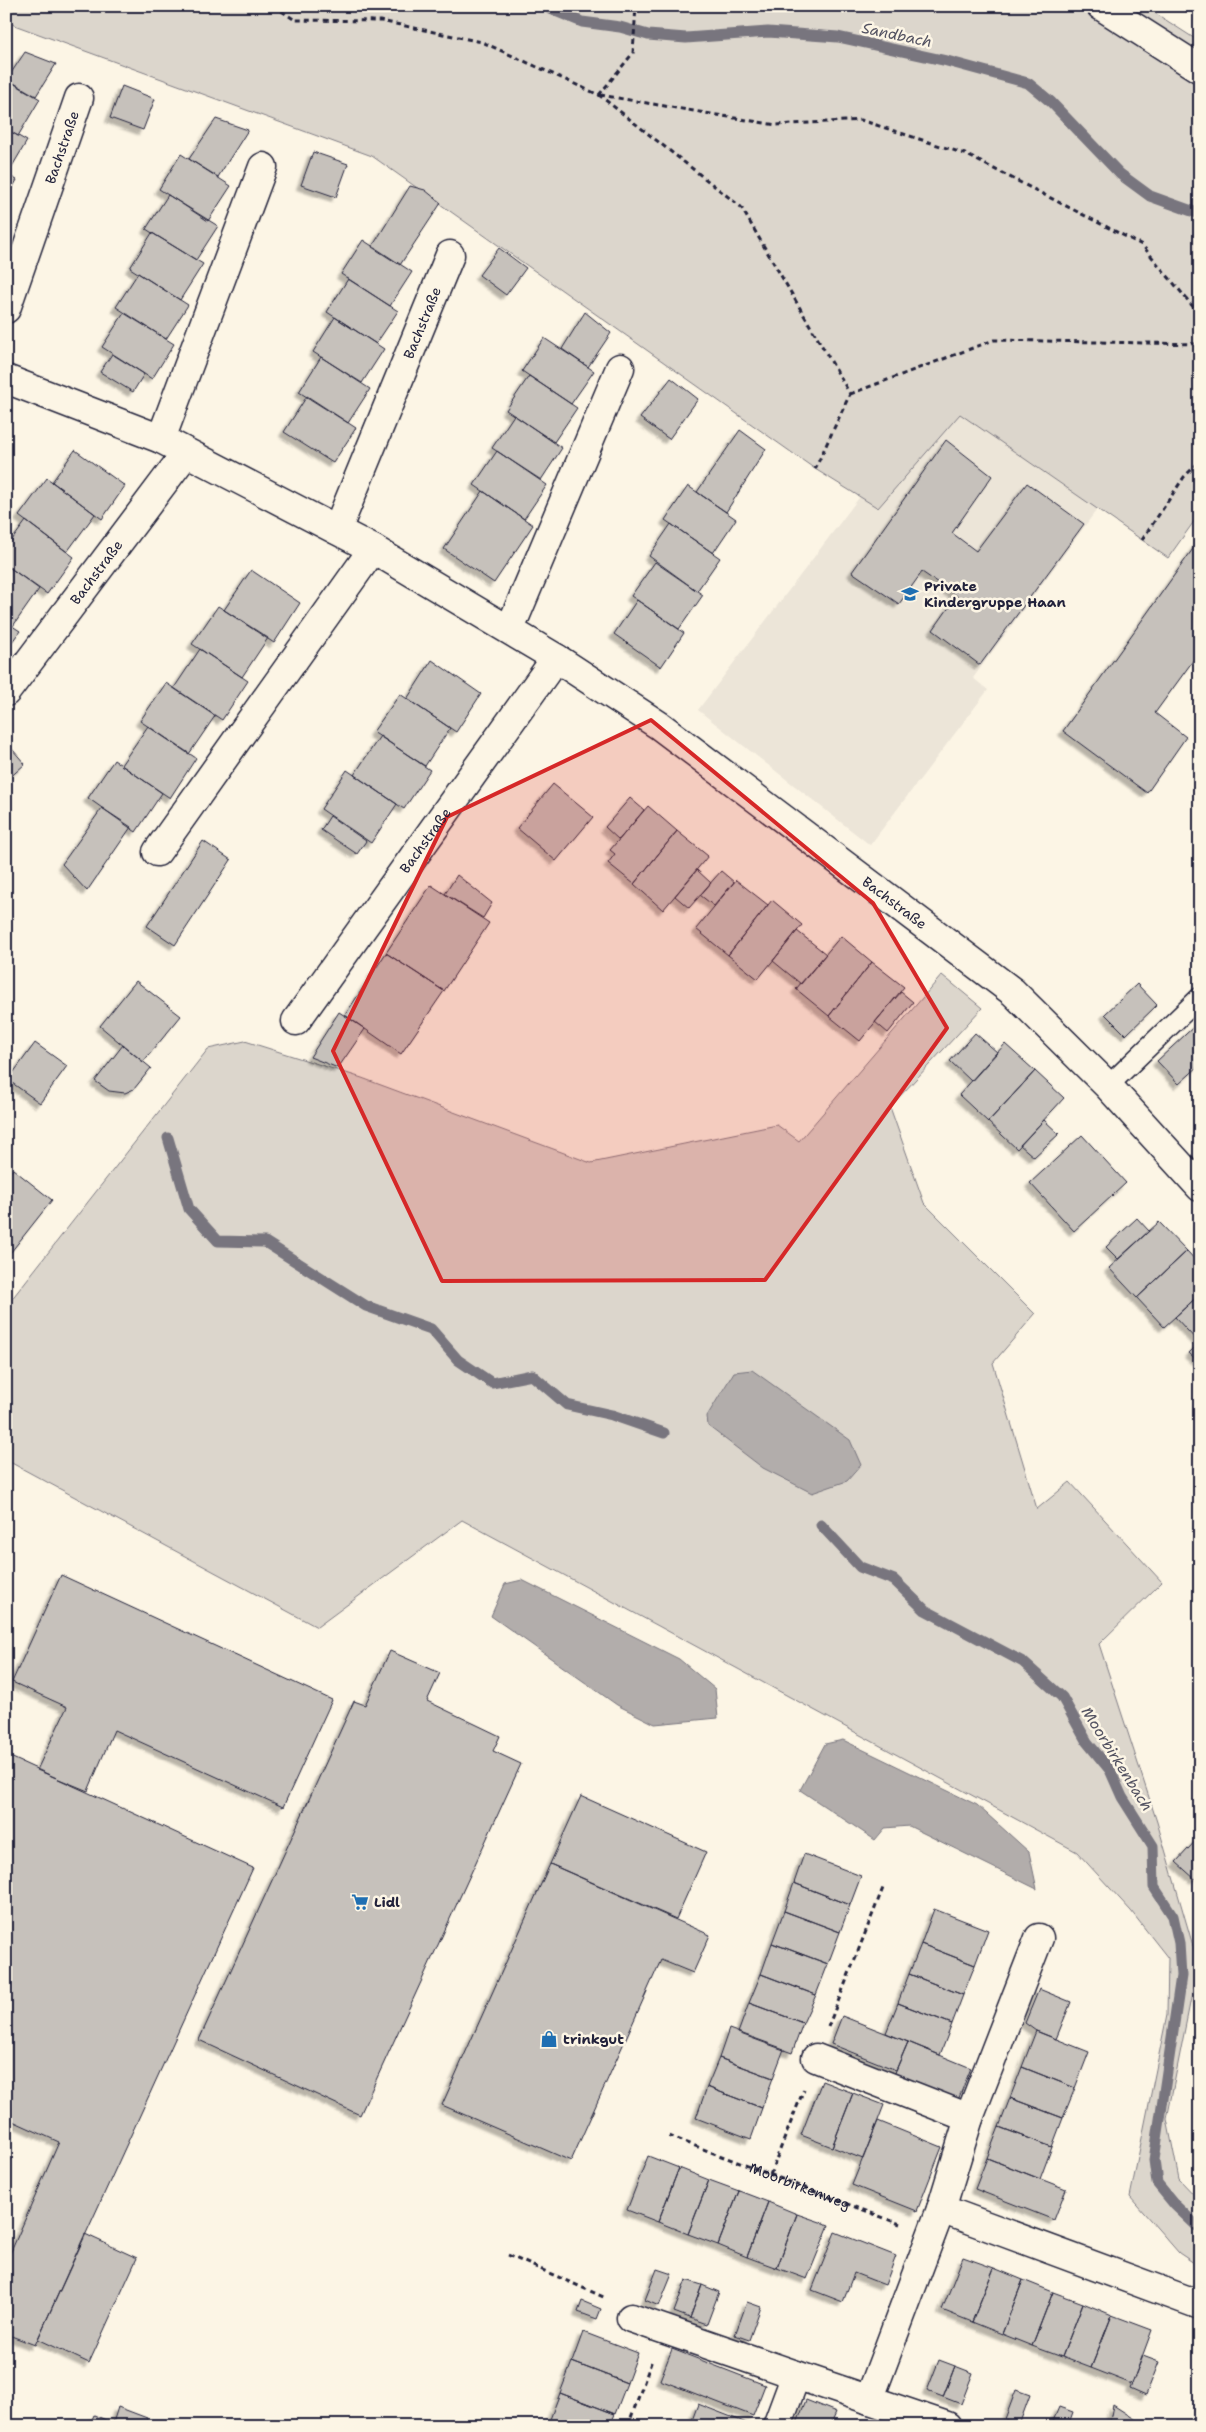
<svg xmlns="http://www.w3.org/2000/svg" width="1206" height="2432" font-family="'Shantell Sans',sans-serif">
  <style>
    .built { fill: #ece5d8 }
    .green { fill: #dcd6cc; stroke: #7f7c84 }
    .water { fill: #b2adab; stroke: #78757e }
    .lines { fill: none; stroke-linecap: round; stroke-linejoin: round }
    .stream { stroke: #78757e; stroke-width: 11 }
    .building { fill: #c6c1bb; stroke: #22223b; filter: url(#shadow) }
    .service-casing { stroke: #22223b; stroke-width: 22 }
    .minor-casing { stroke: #22223b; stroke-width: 31 }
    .path { stroke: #22223b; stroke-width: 3; stroke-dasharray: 5 4; stroke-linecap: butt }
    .service { stroke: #fcf5e5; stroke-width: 19 }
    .minor { stroke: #fcf5e5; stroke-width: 28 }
    .marked { fill: #d62828; fill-opacity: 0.2; stroke: #d62828; stroke-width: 4; stroke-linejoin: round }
    .labels { text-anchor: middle; stroke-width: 5; stroke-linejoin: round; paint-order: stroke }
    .street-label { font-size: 14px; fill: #22223b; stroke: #fcf5e5 }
    .poi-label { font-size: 14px; font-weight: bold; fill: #22223b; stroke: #fcf5e5; text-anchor: start }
    .water-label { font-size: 15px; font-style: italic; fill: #545362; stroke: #fcf5e5 }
  </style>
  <defs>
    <filter id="shadow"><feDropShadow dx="-4.5" dy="4.5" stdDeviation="1" flood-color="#0004"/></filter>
  </defs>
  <rect width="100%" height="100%" fill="#fcf5e5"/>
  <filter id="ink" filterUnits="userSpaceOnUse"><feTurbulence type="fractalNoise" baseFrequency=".02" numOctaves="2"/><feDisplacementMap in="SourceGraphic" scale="10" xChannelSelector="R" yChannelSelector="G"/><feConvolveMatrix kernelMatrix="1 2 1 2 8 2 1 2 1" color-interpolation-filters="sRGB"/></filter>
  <g filter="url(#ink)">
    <path class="built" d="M965 358 1123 474 973 678 988 690 870 845 698 710Z"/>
    <path class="green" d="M6 6H1144L1200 42V513L1168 558 960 414 878 508 815 469 372 156 6 22Z
      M942 975 982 1008 890 1107 924 1203 1035 1314 993 1363 1037 1509 1070 1482 1162 1582 1099 1644 1157 1822 1198 1963 1167 2119 1179 2179 1200 2201V2267L1179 2253 1130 2197 1167 2015 1168 1958 1131 1911 1077 1852 462 1520 317 1627 6 1460V1298L11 1300 208 1049 245 1041 362 1078 591 1163 777 1125 799 1141Z"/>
    <path class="water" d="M752 1370 850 1440 861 1465 847 1481 812 1493 763 1468 708 1426 707 1416 734 1372Z
      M522 1580 679 1659 715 1689 718 1718 655 1724 617 1705 491 1616 505 1584Z
      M843 1740 977 1805 1029 1852 1037 1889 909 1826 885 1828 875 1840 800 1790 825 1744Z"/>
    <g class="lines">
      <path class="stream" d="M543 6 582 22 620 27 648 35 686 38 768 32 838 37 947 61 1028 83 1051 102 1120 174 1150 196 1200 214
        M168 1138 189 1209 218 1241 265 1242 366 1306 431 1329 458 1360 492 1383 532 1375 567 1405 612 1415 664 1433
        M821 1525 860 1567 894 1580 925 1610 1023 1662 1062 1697 1087 1742 1110 1770 1122 1797 1153 1846 1154 1887 1173 1916 1179 1943 1181 1976 1154 2160 1157 2183 1175 2205 1200 2229"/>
    </g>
    <path class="building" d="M25 52 56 64 36 96 7 79Z
      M6 79 40 99 18 136 6 129Z
      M122 86 155 99 143 130 110 118Z
      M216 119 248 130 218 177 189 159Z
      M6 129 27 141 7 175 6 174Z
      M313 152 348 164 336 197 301 185Z
      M181 154 231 186 208 221 159 189Z
      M6 174 17 180 6 199Z
      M410 186 425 190 441 203 400 265 372 247Z
      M168 195 218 226 196 260 146 229Z
      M152 233 203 264 180 300 130 268Z
      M363 240 412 272 390 306 341 274Z
      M499 248 526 268 506 295 479 275Z
      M138 273 188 305 166 339 116 307Z
      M348 279 398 311 376 344 327 312Z
      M585 312 611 333 588 367 562 349Z
      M124 313 174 344 152 379 102 347Z
      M335 317 384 349 362 383 313 352Z
      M544 338 594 371 571 404 522 371Z
      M112 354 144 374 133 392 100 372Z
      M321 357 370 389 348 423 299 392Z
      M529 376 577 408 554 442 506 410Z
      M671 378 698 399 669 439 640 418Z
      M307 396 356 428 333 463 284 432Z
      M514 415 562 448 541 480 492 448Z
      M740 430 766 449 726 512 697 492Z
      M946 440 992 476 952 533 976 551 1027 483 1084 524 980 665 933 630 957 596 922 572 899 604 852 572Z
      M75 450 125 486 102 519 52 482Z
      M497 451 547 485 524 519 474 485Z
      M47 478 95 514 67 552 19 516Z
      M688 486 736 519 713 553 665 520Z
      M483 491 533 525 494 583 444 549Z
      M26 521 74 557 47 594 6 565V548Z
      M671 524 720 558 697 591 649 556Z
      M1200 539V651L1155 713 1186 737 1147 793 1063 731Z
      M655 562 703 595 679 629 631 596Z
      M6 565 39 589 13 626 6 622Z
      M251 570 300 603 274 643 224 610Z
      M637 600 684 633 661 667 614 634Z
      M218 606 268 638 242 677 192 644Z
      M6 622 20 631 6 650Z
      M200 649 248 681 222 720 174 688Z
      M432 660 481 694 456 732 407 699Z
      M166 683 215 716 189 754 140 721Z
      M400 694 450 728 425 766 373 732Z
      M148 726 196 758 170 798 121 765Z
      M380 736 430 770 404 809 354 775Z
      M6 742 25 764 6 781Z
      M114 760 162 793 136 832 88 798Z
      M347 770 397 804 371 843 321 809Z
      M553 784 593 817 556 861 517 828Z
      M630 798 644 810 619 840 605 827Z
      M648 806 677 831 634 884 608 863 615 854 610 850Z
      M102 808 131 827 87 891 62 864Z
      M330 816 366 841 357 854 321 830Z
      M677 831 708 856 663 910 634 884Z
      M203 841 231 860 175 945 147 926Z
      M697 870 711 883 689 908 675 896Z
      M721 871 734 882 714 906 700 895Z
      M457 875 492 903 483 918 445 894Z
      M736 880 768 905 728 955 696 929Z
      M431 885 489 923 444 991 386 953Z
      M772 900 802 925 758 979 728 955Z
      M797 931 826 954 801 984 773 961Z
      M841 936 872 962 829 1016 796 989Z
      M386 953 444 991 401 1054 345 1015Z
      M872 962 904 987 860 1041 829 1016Z
      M136 981 181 1016 143 1062 100 1026Z
      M1137 984 1157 1005 1126 1035 1105 1014Z
      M901 992 913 1002 888 1033 875 1022Z
      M339 1012 365 1029 338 1068 310 1057Z
      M1200 1021V1065L1179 1084 1157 1061Z
      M975 1033 997 1052 971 1081 950 1061Z
      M35 1043 67 1066 40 1103 8 1080Z
      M1005 1044 1035 1071 988 1122 959 1095Z
      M123 1045 151 1068 134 1089 125 1093 109 1091 95 1081Z
      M1035 1071 1064 1098 1017 1149 988 1122Z
      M1044 1120 1059 1134 1034 1157 1020 1145Z
      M1082 1135 1126 1183 1074 1231 1030 1183Z
      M13 1169 52 1200 7 1257 6 1178Z
      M1137 1218 1149 1231 1118 1259 1106 1247Z
      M1159 1222 1187 1251 1137 1298 1109 1268Z
      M1187 1251 1200 1265V1294L1164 1327 1137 1298Z
      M1200 1294V1342L1199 1343 1175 1317Z
      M1200 1342V1363L1189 1353Z
      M61 1575 332 1700 283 1807 114 1730 88 1791 37 1770 67 1707 12 1682Z
      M390 1651 440 1673 427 1701 500 1736 493 1751 521 1764 360 2115 199 2040 354 1701 365 1705Z
      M6 1755 253 1868 35 2345 6 2334V2263L59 2142 6 2118Z
      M581 1796 706 1852 676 1919 550 1864Z
      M1200 1836V1874L1195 1879 1176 1862Z
      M804 1854 861 1876 850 1905 794 1883Z
      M550 1864 710 1935 693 1973 661 1960 571 2161 442 2105Z
      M794 1883 850 1905 840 1932 784 1911Z
      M934 1909 988 1930 975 1965 921 1944Z
      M784 1911 840 1932 828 1964 772 1943Z
      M772 1943 828 1964 816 1995 761 1974Z
      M921 1944 975 1965 963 1995 909 1974Z
      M761 1974 816 1995 803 2023 749 2003Z
      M909 1974 963 1995 952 2024 898 2003Z
      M1039 1989 1071 2002 1056 2039 1036 2031 1025 2023Z
      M749 2003 803 2023 792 2053 738 2033Z
      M898 2003 952 2024 940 2055 886 2033Z
      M842 2016 908 2042 896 2070 831 2044Z
      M729 2029 784 2049 773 2078 719 2058Z
      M1036 2031 1089 2052 1075 2088 1022 2067Z
      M908 2042 971 2068 958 2100 894 2075Z
      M719 2058 773 2078 762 2108 707 2087Z
      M1022 2067 1075 2088 1063 2118 1010 2098Z
      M822 2081 853 2093 832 2147 801 2135Z
      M707 2087 762 2108 751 2139 696 2118Z
      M853 2093 884 2105 863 2159 832 2147Z
      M1010 2098 1063 2118 1052 2147 999 2127Z
      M878 2121 942 2147 917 2211 852 2185Z
      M999 2127 1052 2147 1040 2179 987 2158Z
      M648 2156 679 2168 658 2222 627 2210Z
      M987 2158 1066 2189 1054 2220 975 2189Z
      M679 2168 709 2180 688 2234 658 2222Z
      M709 2180 739 2191 718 2245 688 2234Z
      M739 2191 768 2202 747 2257 718 2245Z
      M768 2202 797 2214 777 2268 747 2257Z
      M797 2214 829 2225 807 2279 777 2268Z
      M835 2232 896 2256 885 2285 854 2273 843 2302 812 2290Z
      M85 2234 137 2258 89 2363 38 2339Z
      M963 2257 994 2268 972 2322 942 2310Z
      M994 2268 1023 2280 1002 2334 972 2322Z
      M657 2269 672 2274 659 2306 645 2300Z
      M686 2280 702 2285 690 2318 674 2312Z
      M1023 2280 1053 2292 1032 2346 1002 2334Z
      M702 2285 719 2292 707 2324 690 2318Z
      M1053 2292 1083 2303 1062 2357 1032 2346Z
      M582 2301 601 2309 597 2319 578 2312Z
      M747 2302 761 2307 749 2340 735 2335Z
      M1083 2303 1112 2315 1091 2368 1062 2357Z
      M1112 2315 1152 2330 1132 2384 1091 2368Z
      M583 2332 638 2353 627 2383 572 2362Z
      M672 2349 765 2385 753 2416 660 2380Z
      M1143 2356 1159 2362 1146 2395 1130 2388Z
      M939 2360 955 2366 943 2397 927 2391Z
      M572 2362 627 2383 615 2414 560 2393Z
      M955 2366 973 2373 961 2404 943 2397Z
      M1016 2390 1030 2395 1019 2425 1005 2419Z
      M560 2393 615 2414 610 2426H560L549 2422Z
      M806 2400 836 2412 830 2426H796Z
      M698 2404 752 2425V2426H690Z
      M1113 2405 1141 2423 1140 2426H1109Z
      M118 2407 147 2418 144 2426H89L94 2415 113 2423Z
      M1059 2407 1073 2412 1068 2426H1051Z
      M549 2422 560 2426H548Z"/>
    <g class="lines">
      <g class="service-casing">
        <path id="service" d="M1108 1086 1200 997"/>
      </g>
      <g class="minor-casing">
        <g id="minor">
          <path d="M1101 6 1200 69"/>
          <path id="s2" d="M6 309 79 98"/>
          <path id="s3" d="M6 379 161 439 373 549 556 658 660 726 1013 992 1108 1086 1200 1187"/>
          <path d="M161 439 263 167"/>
          <path id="s4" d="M337 530 450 255"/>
          <path d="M510 629 620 368"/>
          <path id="s5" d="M6 692 186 453"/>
          <path d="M157 852 373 549"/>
          <path id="s6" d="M296 1021 556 658"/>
          <path d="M1039 1938 969 2118 941 2209 1200 2305"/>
          <path d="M816 2058 969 2118"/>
          <path d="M631 2318 796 2375"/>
          <path d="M869 2400 941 2209"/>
          <path d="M777 2426 796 2375 947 2426"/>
        </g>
      </g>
      <g class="path">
        <path d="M274 6 295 20 381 21 482 42 599 95 741 207 850 394 815 469"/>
        <path d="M599 95 633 53 636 6"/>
        <path d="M600 95 776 125 861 120 965 154 1142 245 1200 315"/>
        <path d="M850 394 994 340 1200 344"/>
        <path d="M1142 540 1184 477 1200 461"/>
        <path d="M828 2027 883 1888"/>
        <path id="s1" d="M669 2136 900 2224"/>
        <path d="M770 2175 804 2089"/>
        <path d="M508 2255 606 2298"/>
        <path d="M628 2426 652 2360"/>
      </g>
      <use href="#service" class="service"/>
      <use href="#minor" class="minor"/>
    </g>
  </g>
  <path class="marked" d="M651 720 873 903 947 1028 765 1280 442 1281 333 1051 447 817Z"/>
  <defs>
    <g id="school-bare" transform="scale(1.35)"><path d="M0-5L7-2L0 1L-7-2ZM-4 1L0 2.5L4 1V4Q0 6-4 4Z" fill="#1f6fb2" stroke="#fcf5e5" stroke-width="2.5" paint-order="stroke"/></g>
    <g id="supermarket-bare" transform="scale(1.35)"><path d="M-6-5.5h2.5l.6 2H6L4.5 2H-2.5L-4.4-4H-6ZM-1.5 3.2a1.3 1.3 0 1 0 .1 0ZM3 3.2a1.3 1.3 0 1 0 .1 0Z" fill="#1f6fb2" stroke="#fcf5e5" stroke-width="2.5" paint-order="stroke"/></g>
    <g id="shop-bare" transform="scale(1.35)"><path d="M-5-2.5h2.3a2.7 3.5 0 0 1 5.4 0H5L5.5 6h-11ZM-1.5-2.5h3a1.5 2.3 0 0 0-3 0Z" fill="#1f6fb2" stroke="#fcf5e5" stroke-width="2.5" paint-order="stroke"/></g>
  </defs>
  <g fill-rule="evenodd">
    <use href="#school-bare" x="910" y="594"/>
    <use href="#supermarket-bare" x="360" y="1902"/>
    <use href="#shop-bare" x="549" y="2039"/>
  </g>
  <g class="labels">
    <g class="street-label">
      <text dy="5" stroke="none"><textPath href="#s2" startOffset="171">Bachstraße</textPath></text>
      <text dy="5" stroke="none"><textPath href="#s4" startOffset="224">Bachstraße</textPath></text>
      <text dy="5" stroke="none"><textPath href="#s5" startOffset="150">Bachstraße</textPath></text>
      <text dy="5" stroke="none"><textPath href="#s6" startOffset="222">Bachstraße</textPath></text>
      <text dy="5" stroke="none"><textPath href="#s3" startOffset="1036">Bachstraße</textPath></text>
      <text dy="5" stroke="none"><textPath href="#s1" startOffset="140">Moorbirkenweg</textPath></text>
    </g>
    <g class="poi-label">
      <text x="924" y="591">Private<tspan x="924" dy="16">Kindergruppe Haan</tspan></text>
      <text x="374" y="1907">Lidl</text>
      <text x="563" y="2044">trinkgut</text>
    </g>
    <g class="water-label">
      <text transform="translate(897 35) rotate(12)" y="5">Sandbach</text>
      <text transform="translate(1117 1759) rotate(58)" y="5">Moorbirkenbach</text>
    </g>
  </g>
  <rect width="1206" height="2432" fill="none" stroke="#fcf5e5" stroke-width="25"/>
  <rect x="12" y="12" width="1181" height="2407" fill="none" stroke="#22223b" stroke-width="2" filter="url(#ink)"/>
</svg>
